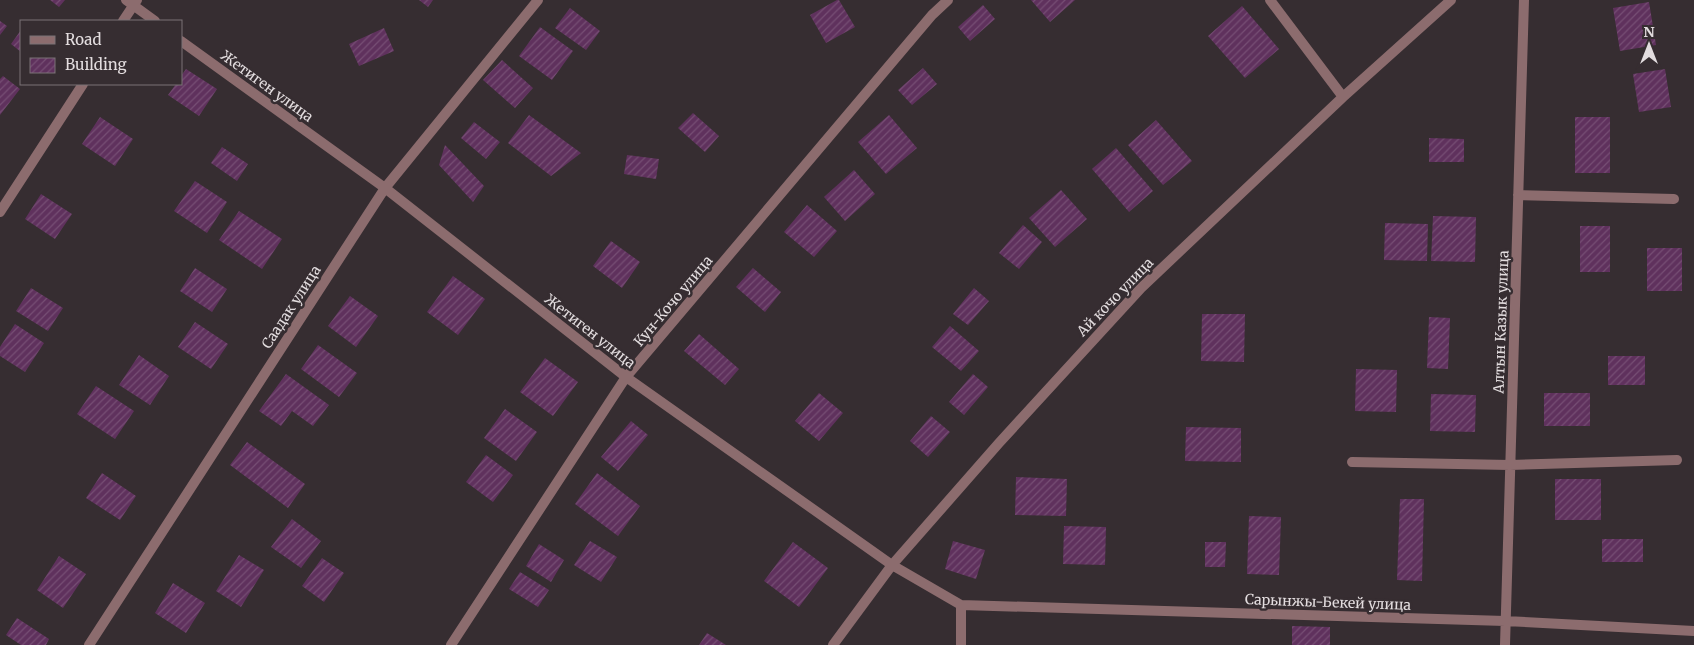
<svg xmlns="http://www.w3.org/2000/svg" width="1694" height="645" font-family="Merriweather,serif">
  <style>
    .building { fill: url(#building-hatch) }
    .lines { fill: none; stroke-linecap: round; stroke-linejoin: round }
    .minor { stroke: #8c6c6e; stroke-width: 10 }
    .labels { text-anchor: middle; stroke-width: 5; stroke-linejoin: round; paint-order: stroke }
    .street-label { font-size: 14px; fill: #e3dddf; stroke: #362d31 }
  </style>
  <defs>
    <pattern id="building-hatch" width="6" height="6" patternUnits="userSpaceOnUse" patternTransform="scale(1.25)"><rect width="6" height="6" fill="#5f315d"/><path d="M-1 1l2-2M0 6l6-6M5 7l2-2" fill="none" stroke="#764e74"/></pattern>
  </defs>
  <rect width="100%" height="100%" fill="#362d31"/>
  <path class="building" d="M50 0H65L59 7Z
    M419 0H433L428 7Z
    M837 0H839L855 27 826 43 810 15Z
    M1031 0H1075L1050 22Z
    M1649 2 1656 45 1620 51 1613 8Z
    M983 5 995 19 970 41 958 27Z
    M1242 6 1279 49 1245 78 1208 36Z
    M570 8 600 31 586 50 555 28Z
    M0 21 7 26 0 35Z
    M540 27 573 51 552 80 519 56Z
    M384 28 394 51 359 66 349 44Z
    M21 30V52L11 44Z
    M502 60 533 88 515 108 483 80Z
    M923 68 937 84 912 105 898 90Z
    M186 69 217 89 199 116 168 95 176 84H181V76Z
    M1665 69 1671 107 1639 112 1633 74Z
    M3 76 20 89 0 115V79Z
    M693 113 719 136 705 152 678 128Z
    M529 115 581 153 551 176 508 143Z
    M889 115 917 148 886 174 858 142Z
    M100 117 133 139 115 166 82 144Z
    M1575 117H1610V173H1575Z
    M1156 120 1192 161 1163 185 1128 145Z
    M474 122 500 142 486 159 461 138Z
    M1429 138 1464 139V162H1429Z
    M445 145 484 186 473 202 439 165Z
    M222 147 248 164 237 181 211 163Z
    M1116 148 1153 191 1129 212 1092 169Z
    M627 155 659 159 656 179 624 174Z
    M854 170 875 194 845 221 824 197Z
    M195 181 227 202 207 233 174 211Z
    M1061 190 1087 219 1055 247 1029 218Z
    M41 194 72 214 55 239 25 219Z
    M807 205 837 231 814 257 784 232Z
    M239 211 282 239 262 269 219 240Z
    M1433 216 1476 217 1475 262 1431 261Z
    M1385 223 1428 224 1427 261 1384 260Z
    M1023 225 1042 242 1019 269 999 253Z
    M1580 226H1610V272H1580Z
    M611 241 640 262 622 288 593 266Z
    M1647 248H1682V291H1647Z
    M195 268 227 289 212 312 180 291Z
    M753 268 781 292 765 312 736 287Z
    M453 276 485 299 458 335 427 312Z
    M31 288 63 308 48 331 16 311Z
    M974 288 989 301 968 325 953 314Z
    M350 296 378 316 356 347 328 326Z
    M1202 314H1245L1244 362 1201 361Z
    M1429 317 1450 318 1448 369 1427 368Z
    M195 322 228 344 211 369 178 347Z
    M15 324 44 343 25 372 0 356V347Z
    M950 326 979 351 961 371 932 347Z
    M699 334 739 369 725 385 684 351Z
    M318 345 357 373 339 397 301 369Z
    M139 355 169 376 150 405 119 385Z
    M1608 356H1645V385H1608Z
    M545 358 578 382 553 416 520 392Z
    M1356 369 1397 370 1396 412 1355 411Z
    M286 374 329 405 313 426 292 411 281 426 259 411Z
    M973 374 988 387 964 415 949 402Z
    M96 386 134 411 115 439 77 414Z
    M819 393 843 413 819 441 795 421Z
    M1544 393H1590V426H1544Z
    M1431 394 1476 395 1475 432 1430 431Z
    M505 409 537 432 516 461 484 438Z
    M931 416 950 432 928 457 910 441Z
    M631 421 648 435 618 471 601 457Z
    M1186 427 1241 428V462L1185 461Z
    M247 442 305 484 288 508 230 465Z
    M486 455 513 475 493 502 466 482Z
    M102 473 136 496 120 520 86 498Z
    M597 473 640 506 618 536 575 504Z
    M1016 477 1067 479 1066 516 1015 515Z
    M1555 479H1601V520H1555Z
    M1400 499H1424L1422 581 1397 580Z
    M1249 516 1281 517 1279 575 1247 574Z
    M292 519 321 541 301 568 271 547Z
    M1064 526 1106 527 1105 565 1063 564Z
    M1602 539H1643V562H1602Z
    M590 541 617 557 601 582 574 565Z
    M953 541 985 550 976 579 945 569Z
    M793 542 828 568 799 607 764 581Z
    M1205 542H1226L1225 567H1205Z
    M539 544 564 560 551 582 526 566Z
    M239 555 264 570 241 607 216 591Z
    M59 556 86 574 63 608 37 590Z
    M322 558 344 573 324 602 302 586Z
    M520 572 549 590 538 607 509 589Z
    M173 583 205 603 186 633 155 613Z
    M17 618 49 639 46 645H21L6 635Z
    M1292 626 1330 627V645H1292Z
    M707 633 726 645H699Z"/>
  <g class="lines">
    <path class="minor" d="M126 0 155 21
      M1270 0 1343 97
      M123 21 137 0
      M181 41 385 188 626 377 892 565 961 605 1505 621 1694 631
      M1518 195 1674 199
      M0 212 83 84
      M1352 462 1510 465 1677 460
      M961 605V645
      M89 645 385 188 538 0
      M451 645 626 377 932 15 948 0
      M833 645 892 565 999 443 1141 288 1343 97 1451 0
      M1505 645 1524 0"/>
  </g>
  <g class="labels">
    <g class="street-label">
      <text transform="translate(267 86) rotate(36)" y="5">Жетиген улица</text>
      <text transform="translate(1115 297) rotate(-46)" y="5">Ай кочо улица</text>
      <text transform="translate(673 301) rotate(-50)" y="5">Кун-Кочо улица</text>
      <text transform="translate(291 307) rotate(-57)" y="5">Саадак улица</text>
      <text transform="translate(1501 322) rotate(-88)" y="5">Алтын Казык улица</text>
      <text transform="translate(590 331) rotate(38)" y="5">Жетиген улица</text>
      <text transform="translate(1328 602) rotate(2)" y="5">Сарынжы-Бекей улица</text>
    </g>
  </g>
  <rect x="20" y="20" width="162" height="65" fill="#362d31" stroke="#7b7377"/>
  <rect x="30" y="36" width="25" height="8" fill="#8c6c6e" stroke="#7b7377"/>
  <text x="65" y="45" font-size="15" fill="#e3dddf">Road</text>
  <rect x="30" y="58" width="25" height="15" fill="url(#building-hatch)" stroke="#7b7377"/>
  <text x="65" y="70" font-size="15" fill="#e3dddf">Building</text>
  <g transform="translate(1649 45)" stroke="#362d31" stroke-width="4" paint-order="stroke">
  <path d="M0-4L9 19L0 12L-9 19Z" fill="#e3dddf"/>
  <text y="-8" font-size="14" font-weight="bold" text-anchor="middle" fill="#e3dddf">N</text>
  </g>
</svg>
